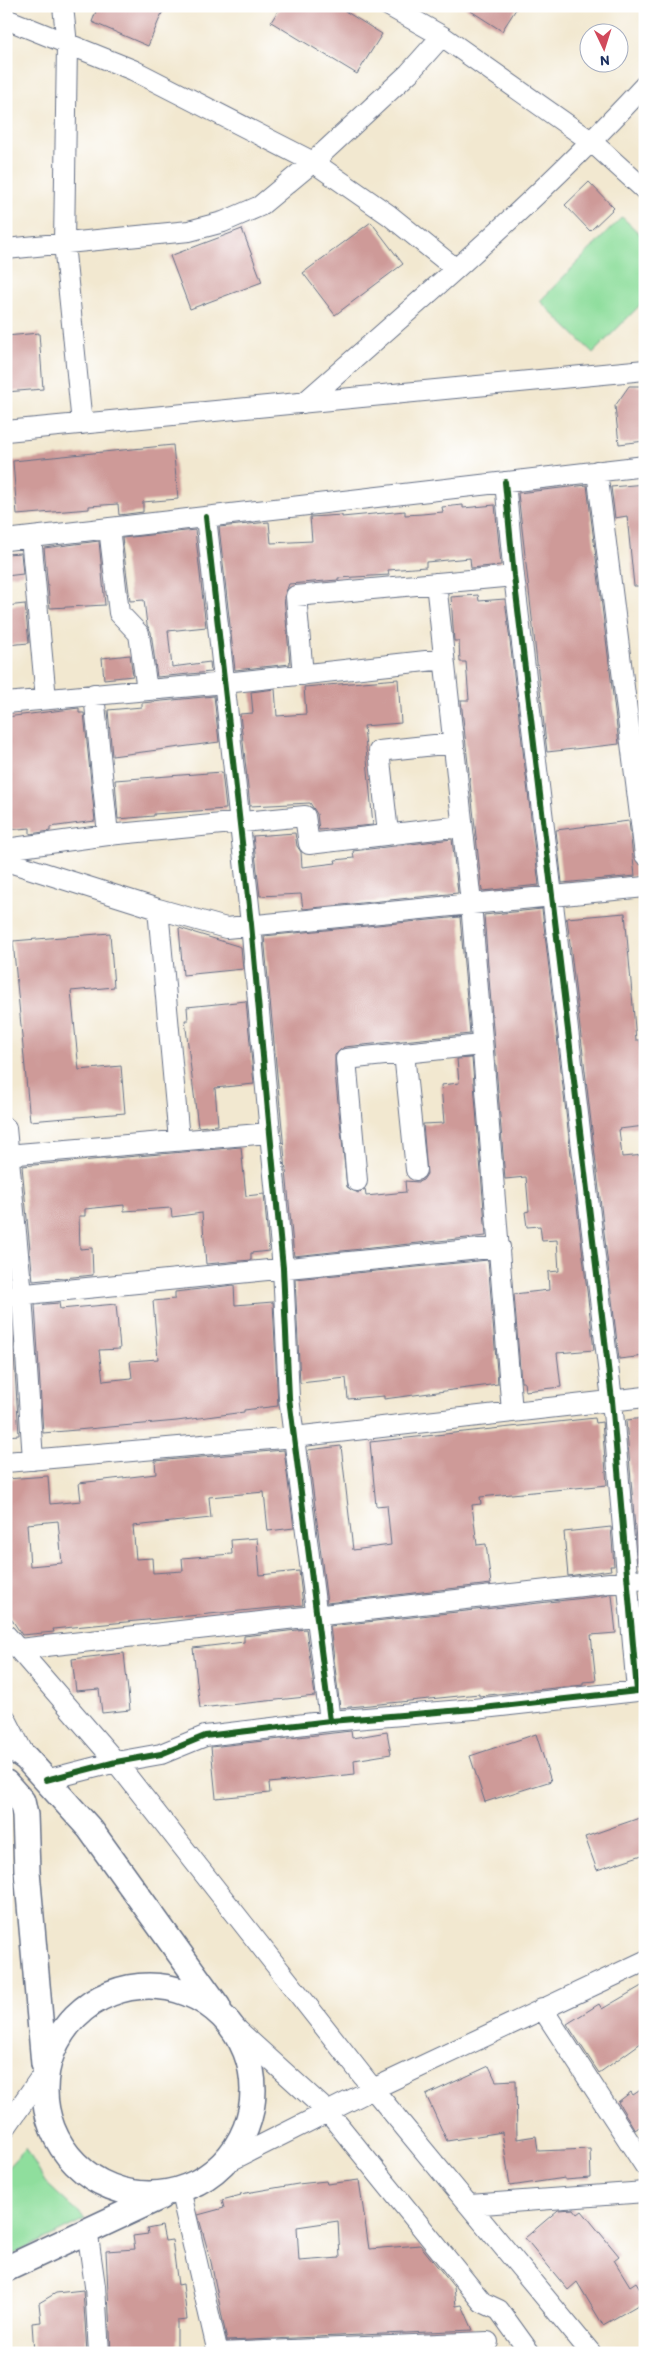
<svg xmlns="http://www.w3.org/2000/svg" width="651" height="2359" font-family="Itim,sans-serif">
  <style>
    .green { fill: #8fde9d; stroke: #55867e }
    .building { fill: #ce9a98; fill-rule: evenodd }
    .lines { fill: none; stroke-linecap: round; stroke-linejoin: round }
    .minor-casing { stroke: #667086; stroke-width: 22 }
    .major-casing { stroke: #667086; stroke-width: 28 }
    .minor { stroke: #fff; stroke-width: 20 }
    .major { stroke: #fff; stroke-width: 25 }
    .cycleway-casing { stroke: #fff; stroke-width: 9 }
    .cycleway { stroke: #1b5e20; stroke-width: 6 }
  </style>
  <rect width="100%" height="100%" fill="#fff"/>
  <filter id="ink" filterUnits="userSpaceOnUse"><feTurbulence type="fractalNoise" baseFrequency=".02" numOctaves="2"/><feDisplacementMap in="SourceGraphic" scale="10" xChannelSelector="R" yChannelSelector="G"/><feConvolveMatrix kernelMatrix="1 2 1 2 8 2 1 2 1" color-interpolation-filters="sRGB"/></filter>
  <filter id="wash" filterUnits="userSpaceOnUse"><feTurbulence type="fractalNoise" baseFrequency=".0096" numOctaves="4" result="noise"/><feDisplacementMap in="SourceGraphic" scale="20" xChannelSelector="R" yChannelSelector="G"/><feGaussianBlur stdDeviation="1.12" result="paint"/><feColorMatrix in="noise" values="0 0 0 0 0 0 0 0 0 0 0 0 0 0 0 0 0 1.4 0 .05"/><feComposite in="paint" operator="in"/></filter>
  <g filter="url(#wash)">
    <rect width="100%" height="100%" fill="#f2e8d0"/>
    <path class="green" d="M622 217 645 239V300L593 353 540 301Z
      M26 2148 45 2182 85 2219 6 2258V2169Z"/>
    <g id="blocks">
      <path class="building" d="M98 6H165L148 46 92 22Z
        M281 6H337L382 34 357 74 271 22Z
        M463 6H518L502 31Z
        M589 182 614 208 590 231 565 205Z
        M371 222 403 264 335 315 303 273Z
        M242 229 262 282 190 309 170 256Z
        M39 333 43 389 6 392V336Z
        M629 386H645V441L619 444 615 406Z
        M173 445 178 499 143 502V512L119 515 118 504 89 506V509L17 515 13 461Z
        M645 484V586H634L627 516 615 518 611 487Z
        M587 485 619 744 547 752 518 493Z
        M463 505V508L495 505 501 565 471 568 470 558 426 562V567L388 570 389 575 338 578V580L289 584 284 597 290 664 235 670 219 527 269 522 271 543 312 541 310 517 342 515V517L405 511V515L422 514 443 512 442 507Z
        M195 530 206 627 168 631 172 667 210 662 211 672 157 677 151 632 147 625 144 600 130 601 122 538Z
        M99 541 105 605 50 608 44 548Z
        M21 553 23 574 6 576V554Z
        M478 595 479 601 505 599 539 885 482 891 461 700H469L466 662H460L459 641H454L451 597Z
        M25 604 29 643 6 645V606Z
        M130 655 133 676 104 679 102 658Z
        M398 679 401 723 364 726 373 825 319 830 317 814 310 803 250 806 240 714 253 713 251 692 275 689 277 716 306 714 304 687Z
        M214 696 219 742 112 756 108 710 142 707V703Z
        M79 708V713H84L95 821 50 827V831L30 834V828L6 830V717Z
        M222 772 226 809 154 814V816L118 819 115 780Z
        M629 821 635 876 562 883 556 830Z
        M295 833 297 846 301 852 302 867 336 863 335 860 354 858 353 851 452 839 458 893 303 909 301 894 260 896 253 836Z
        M542 909 594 1350 557 1353 561 1387 525 1391 524 1382H521L514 1294 549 1290 548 1272 559 1271 557 1240 542 1241 540 1226 527 1227 525 1212 529 1211 526 1177 505 1179 484 915Z
        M625 913 636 1040H640L645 1076V1126L619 1129 622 1157 645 1155V1356L619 1359 567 918Z
        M460 917 470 1034 344 1047 335 1055V1074L347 1187 358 1193 365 1189 366 1196 406 1192 405 1181 418 1182 423 1180 427 1174 423 1124 444 1123 441 1085 459 1083 457 1059 472 1058 486 1236 294 1256 264 936Z
        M179 928 241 947 243 969 183 975Z
        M110 933 114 987 71 991 79 1070 121 1066 125 1113 30 1121 13 941Z
        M246 1001 254 1084 215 1088 218 1125 198 1127 185 1020H188L187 1007Z
        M241 1147 246 1196 264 1194 269 1251 251 1253V1260L206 1264 202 1213 172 1217 171 1208 124 1211V1205L85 1209V1216H79L80 1249 92 1248 93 1275 33 1281 22 1166Z
        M488 1260 498 1384 384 1399V1396L348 1399 346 1378 300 1383 295 1279Z
        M234 1285 235 1305 273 1302 278 1406 244 1410V1412L177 1421 43 1433 35 1305 59 1303 60 1309 116 1304 120 1349 99 1350 103 1381 132 1378 130 1361 158 1359 153 1301 175 1299V1292Z
        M11 1307 19 1435 6 1436V1308Z
        M595 1418 596 1423 602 1422 607 1485 480 1497 481 1504 472 1505 477 1545 486 1544 491 1584 327 1603 308 1450 341 1446 353 1550 391 1545 387 1505 376 1506 370 1442Z
        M645 1418V1563L638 1564 626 1420Z
        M284 1450 294 1528 268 1531 264 1492 209 1497 211 1518 133 1526 136 1559 152 1558 153 1573 183 1571 182 1558 232 1554 231 1540 257 1538 260 1575 299 1571 303 1605 53 1629 54 1632 22 1635 6 1611V1479L48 1476 50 1504 81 1501 79 1483 156 1474 155 1461ZM58 1521 62 1563 30 1566 27 1524Z
        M611 1527 614 1566H610L611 1570 568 1576 564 1532Z
        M612 1595 616 1633 591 1635 596 1681 583 1682V1685L479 1696V1694L340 1708 330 1626Z
        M306 1629 315 1696 200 1708 193 1648 244 1642V1636Z
        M124 1653 130 1710 102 1713 99 1689 76 1691 72 1659Z
        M351 1731 352 1738 387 1732 391 1754 354 1760 355 1774 269 1783 270 1793 216 1798 211 1747Z
        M536 1734 551 1781 485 1802 470 1756Z
        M645 1816V1854L597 1870 585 1837Z
        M645 1984V2040L599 2073 567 2024 599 2004 602 2009Z
        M489 2066 496 2081 516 2080 517 2139 536 2136 538 2151 590 2149 591 2178 565 2180V2178L510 2186 502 2132 447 2141 426 2095Z
        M645 2087V2123L635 2130 618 2102 631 2092 633 2095Z
        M359 2180 369 2249 420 2245 454 2287 456 2306 462 2305 473 2330 227 2341 211 2262 198 2215 224 2208 222 2200 241 2195 240 2194 298 2184 326 2181 327 2184ZM338 2221 340 2258 299 2261 297 2227Z
        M574 2209 578 2214 582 2211 619 2256 614 2260 630 2286 636 2282 645 2297V2301L603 2325 577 2282 568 2290 525 2238 558 2210Z
        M162 2226 165 2241 172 2240 178 2285 183 2284 187 2320 177 2321V2352L111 2353 106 2251 135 2249 133 2236 148 2234 147 2229Z
        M83 2290 87 2353H34L32 2323 41 2322 39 2303 56 2293Z"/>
    </g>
  </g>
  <g filter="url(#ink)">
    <use href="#blocks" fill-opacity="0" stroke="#667086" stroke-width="1"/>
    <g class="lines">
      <g class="minor-casing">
        <path id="minor" d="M63 6 67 45 64 243 82 424
          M389 6 442 36 592 142 645 190
          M6 19 133 70 313 162 389 215 456 269
          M6 249 189 231 223 222 260 206 313 162 409 73 442 36
          M304 403C421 300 540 199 645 85
          M6 431 645 370
          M597 471 645 855
          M206 517 251 924 270 1133 283 1268 289 1398 330 1721
          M109 528 119 613 139 634 147 690
          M31 537 46 699
          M6 540 645 466
          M436 583 471 903 512 1412
          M303 675 296 596 514 576
          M94 694 108 835
          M6 703 225 683 444 659
          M388 833 379 751 453 743
          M6 849 108 835 305 816 309 844 461 826
          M6 861 158 909 226 928 645 887
          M158 909 179 1140
          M404 1053 416 1170
          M6 1128 22 1295 33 1460
          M6 1155 270 1133
          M357 1181 346 1059 481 1045
          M6 1296 500 1247
          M6 1462 294 1437 645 1397
          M6 1635 116 1762 373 2089 591 2353
          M19 1649 645 1579
          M6 1719 26 1758
          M46 1780 116 1762 161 1754 205 1736 330 1721 474 1709 637 1691 612 1400 514 576 505 482
          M542 2008 645 2166
          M230 2023 328 2112 482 2302 499 2310 530 2353
          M6 2127 45 2071
          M222 2165 373 2089 645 1961
          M180 2189 218 2353
          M470 2205 645 2192
          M87 2229 95 2286 99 2353
          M218 2353 488 2342"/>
      </g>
      <g class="major-casing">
        <path id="major" d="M6 1744 26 1758 90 1829 218 2007
          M6 1783 22 1801 25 1815 27 1871 44 2064
          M45 2090a104 104 0 1 1 208 0a104 104 0 1 1-208 0Z
          M6 2269 160 2197"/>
      </g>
      <use href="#minor" class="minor"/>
      <use href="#major" class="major"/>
      <g class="cycleway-casing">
        <path id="cycleway" d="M206 517 251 924 270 1133 283 1268 289 1398 330 1721
          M46 1780 116 1762 161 1754 205 1736 330 1721 474 1709 637 1691 612 1400 514 576 505 482"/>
      </g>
      <use href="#cycleway" class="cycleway"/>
    </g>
  </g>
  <rect width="651" height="2359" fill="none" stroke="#fff" stroke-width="25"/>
  <g transform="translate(604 48) rotate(176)"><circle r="24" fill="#ffffff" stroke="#a4acbf"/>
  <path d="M0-4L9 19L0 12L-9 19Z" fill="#d1495b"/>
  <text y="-8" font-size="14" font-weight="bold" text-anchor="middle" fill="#1b2f5e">N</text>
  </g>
</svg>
